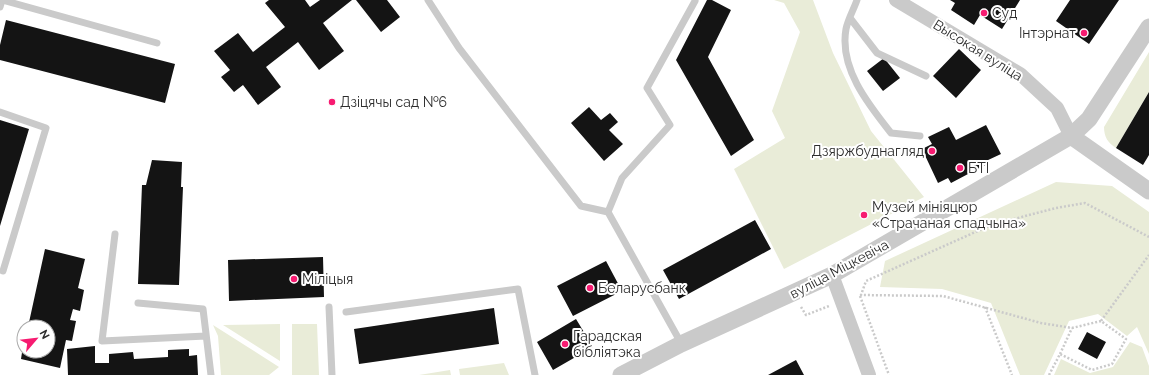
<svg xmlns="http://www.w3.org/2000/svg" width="1149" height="375" font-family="Raleway,sans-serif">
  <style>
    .green { fill: #e9ecd8 }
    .building { fill: #141414 }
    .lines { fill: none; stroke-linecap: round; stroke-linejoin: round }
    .path { stroke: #cacaca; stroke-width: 2.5; stroke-dasharray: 2 2; stroke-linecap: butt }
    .service { stroke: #cacaca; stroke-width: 7 }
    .minor { stroke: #cacaca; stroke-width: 14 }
    .tertiary { stroke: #cacaca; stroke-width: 17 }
    .poi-dot { fill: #f71b71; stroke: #fff; stroke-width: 1.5 }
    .labels { text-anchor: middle; stroke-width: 4; stroke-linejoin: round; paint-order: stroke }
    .poi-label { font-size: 14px; fill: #2d2d2d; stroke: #fff; text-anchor: start }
    .street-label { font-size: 14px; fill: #2d2d2d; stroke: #fff }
  </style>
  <rect width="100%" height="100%" fill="#fff"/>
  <path class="green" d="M774 0H813L833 53 871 131 924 197 784 269 734 169 785 138 772 111 800 32 784 3Z
    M1149 52V92L1116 148C1108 143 1104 137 1104 127Z
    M1056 182 1112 186 1149 212V354L1137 327 1127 336 1098 314 1069 321 1044 375H1020L991 303 942 289 880 287 885 261Z
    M280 324V361L223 325Z
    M292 324H317L319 375H292Z
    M213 325 279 367 269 375H221L218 336Z
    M1130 342 1142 347 1149 366V375H1054L1061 359 1090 373 1113 367Z
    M504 363 509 375H460L459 369Z
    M450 370 451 375H419Z"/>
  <path class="building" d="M269 0H305L310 7 320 0H352L323 23 344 51 319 70 298 42 266 67 281 87 258 105 243 85 234 92 221 77 230 70 214 51 238 33 253 52 285 27 265 3Z
    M356 0H387L400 17 381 32Z
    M707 0H712L731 10 708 57 754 140 731 156 676 60Z
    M950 0H1020L1002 29 980 15 974 25 951 10 955 3Z
    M1070 0H1119L1089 44 1056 21Z
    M6 20 175 64 165 103 0 60V45Z
    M959 49 981 70 956 98 933 76Z
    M884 58 900 78 883 91 867 71Z
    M1149 92V155L1143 165 1116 148Z
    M589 107 601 120 610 113 618 122 609 130 623 144 604 161 571 123Z
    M0 120 29 129 0 226Z
    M986 125 1001 154 986 161 987 164 951 183 948 178 938 183 922 149 932 144 928 137 949 127 956 140Z
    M152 160 182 162 181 187H183L179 285 138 284 142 185H146Z
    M755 220 771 249 679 299 663 270Z
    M45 249 85 259 78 288 84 290 80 311 73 309 70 320 76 321 72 341 66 340 60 368 21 359 23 346 24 351H48V327H28Z
    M323 257 324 297 229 301 228 260Z
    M606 261 622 291 573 316 557 286Z
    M494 308 499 344 359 364 354 329Z
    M576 319 593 347 553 370 537 342Z
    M1087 332 1106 342 1097 359 1078 349Z
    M95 346V363H109V354L133 352 134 359 168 357V350L189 349V356L197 355 198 375H68L67 349Z
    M796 360 804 375H768Z"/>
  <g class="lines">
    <path class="path" d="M860 296 889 375
      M801 307 806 315 829 306
      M985 307 1012 375
      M1101 321 1072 328 1041 323 943 296 861 295 866 281 991 225 1056 208 1085 203 1149 237
      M1060 354 1072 328
      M1049 375 1060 354 1092 370 1112 364 1126 339 1101 321 1149 255"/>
    <path class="service" d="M428 0 459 48 581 206 608 212 681 343
      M857 0C854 9 848 19 846 29 839 68 868 104 891 133L920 136
      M0 7 2 0 157 43
      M850 18 877 53 926 76
      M0 112 46 128 3 271
      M608 212 622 178 670 125 647 88 695 1
      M115 234 102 341 206 336
      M138 303 203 309 211 375
      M329 307 332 375
      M346 312 518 289 535 375"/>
    <path class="minor" d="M896 0 1020 74 1057 108 1071 136
      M832 275 869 375"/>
    <path class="tertiary" d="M1071 136 1149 191
      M621 375 681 344 832 275 1071 136 1089 119 1149 27"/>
  </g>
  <g class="poi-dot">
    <circle cx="984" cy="13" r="4"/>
    <circle cx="1084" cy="33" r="4"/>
    <circle cx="332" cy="102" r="4"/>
    <circle cx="932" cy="151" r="4"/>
    <circle cx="960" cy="168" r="4"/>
    <circle cx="864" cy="215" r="4"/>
    <circle cx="294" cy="279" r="4"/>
    <circle cx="590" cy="288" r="4"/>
    <circle cx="565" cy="344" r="4"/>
  </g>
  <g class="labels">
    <g class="poi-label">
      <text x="992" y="18">Суд</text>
      <text x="1076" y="38" text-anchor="end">Інтэрнат</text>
      <text x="340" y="107">Дзіцячы сад №6</text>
      <text x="924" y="156" text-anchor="end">Дзяржбуднагляд</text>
      <text x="968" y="173">БТІ</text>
      <text x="872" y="212">Музей мініяцюр<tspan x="872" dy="16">«Страчаная спадчына»</tspan></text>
      <text x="302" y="284">Міліцыя</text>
      <text x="598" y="293">Беларусбанк</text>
      <text x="573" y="341">Гарадская<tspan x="573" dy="16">бібліятэка</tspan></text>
    </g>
    <g class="street-label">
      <text transform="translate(978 50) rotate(32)" y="5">Высокая вуліца</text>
      <text transform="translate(839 269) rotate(-28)" y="5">вуліца Міцкевіча</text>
    </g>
  </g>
  <g transform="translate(36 339) rotate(62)"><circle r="19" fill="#ffffff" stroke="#ababab"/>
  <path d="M0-3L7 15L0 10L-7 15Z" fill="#f71b71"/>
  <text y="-6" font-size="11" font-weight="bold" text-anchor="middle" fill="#2d2d2d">N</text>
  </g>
</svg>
